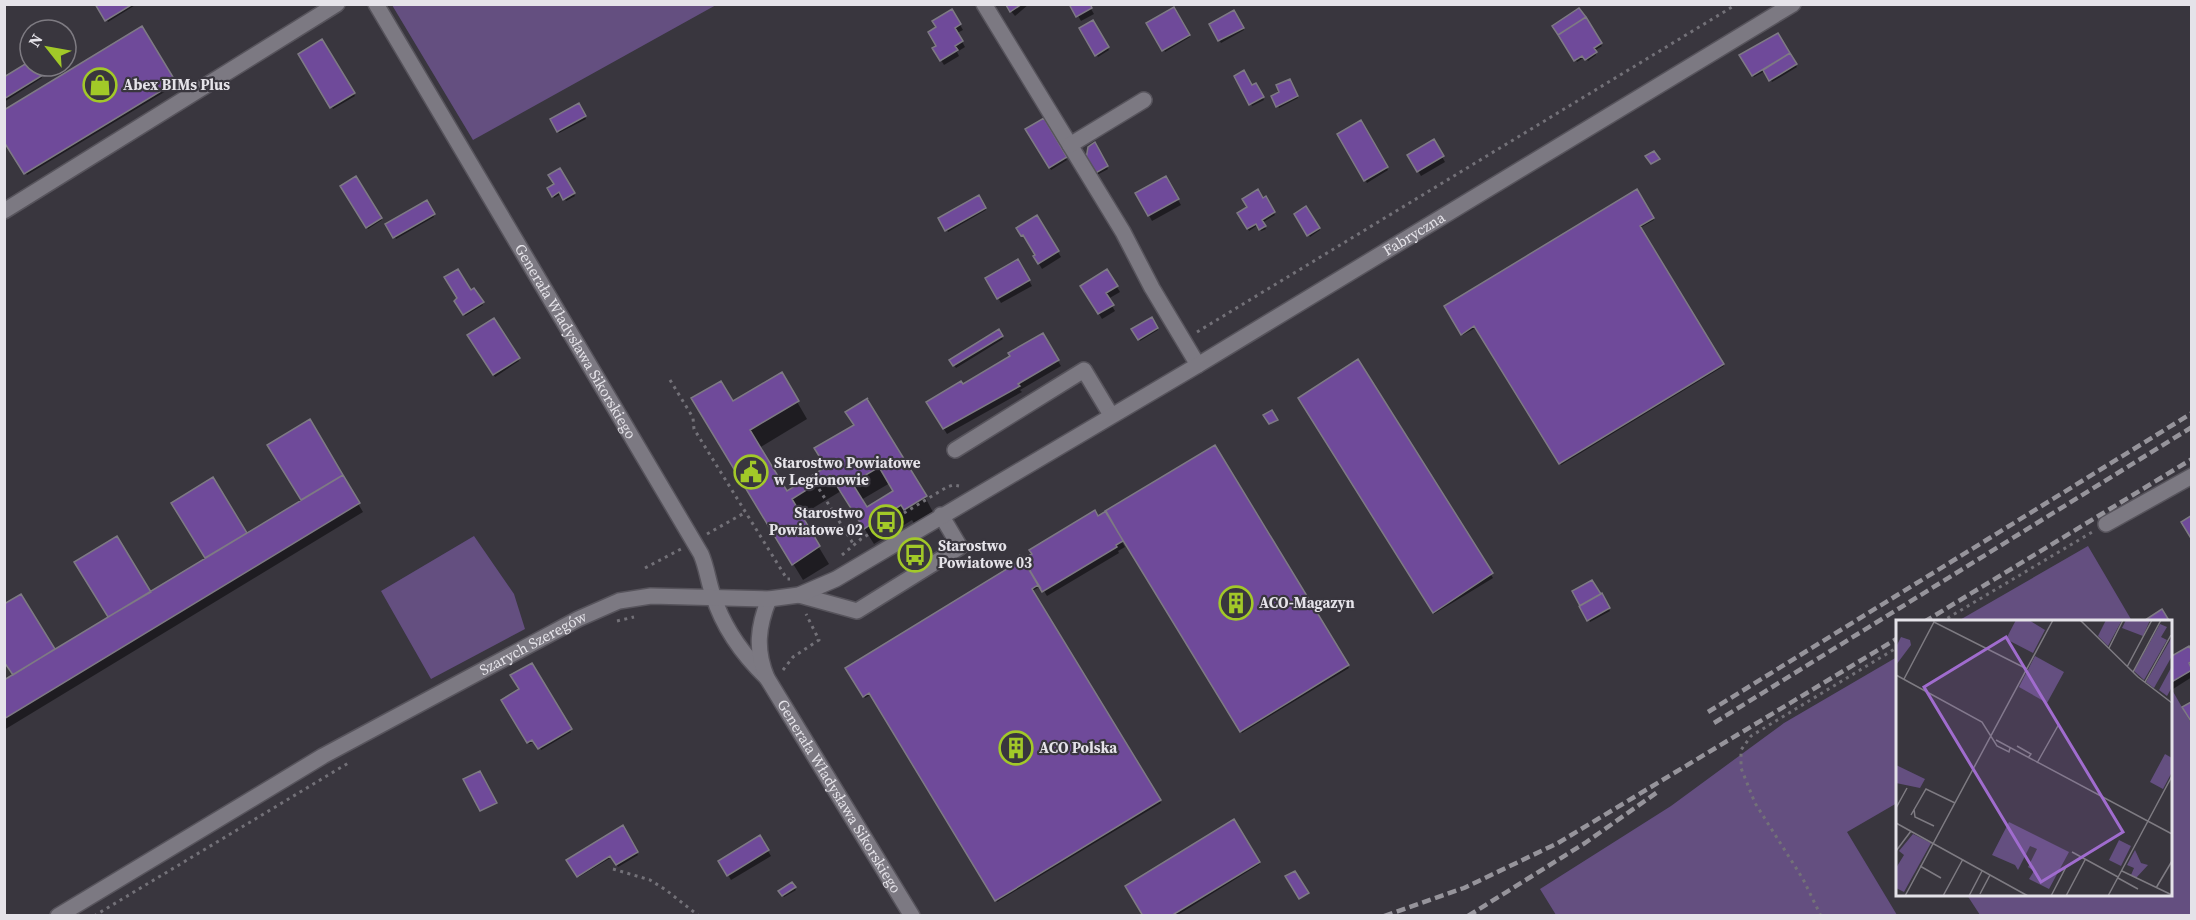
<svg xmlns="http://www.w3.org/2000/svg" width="2196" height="920" font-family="'Source Serif 4',serif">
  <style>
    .green { fill: #644f80 }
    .shadow { fill: #0007; fill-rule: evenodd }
    .building { fill: #6f4a9a; stroke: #7e7a84; stroke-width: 1.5; fill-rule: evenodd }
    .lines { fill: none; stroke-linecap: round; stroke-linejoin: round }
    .minor-casing { stroke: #57545c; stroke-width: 18 }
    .path { stroke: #737178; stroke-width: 3; stroke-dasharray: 3 4.5; stroke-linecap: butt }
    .minor { stroke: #7c7982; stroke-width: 15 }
    .rail { stroke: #96949b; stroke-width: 4.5; stroke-dasharray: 9 4.5; stroke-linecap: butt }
    .labels { text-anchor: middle; stroke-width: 4.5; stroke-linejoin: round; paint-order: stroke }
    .poi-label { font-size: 15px; font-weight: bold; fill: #e5e3e9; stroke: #39363e; text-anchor: start }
    .street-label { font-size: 15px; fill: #e5e3e9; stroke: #39363e }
    .inset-road { fill: none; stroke: #7e7b82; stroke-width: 1.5 }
    .view { fill: #a06cce; fill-opacity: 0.15; stroke: #a06cce; stroke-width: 3 }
    .inset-edge { fill: none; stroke: #e5e3e9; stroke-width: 3 }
  </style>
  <rect width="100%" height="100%" fill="#39363e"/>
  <path class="green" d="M392 5H716L473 140Z
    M474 536 514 594 525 629 431 679 381 591Z
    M2088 546 2132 621H1958Z
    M1897 657V803L1847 832 1897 915H1556L1540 889 1671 806 1784 723Z
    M2171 688 2191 723V915H1980L1967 895 2170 894Z"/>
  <path class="shadow" d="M97 4H137L108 22Z
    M1005 4H1029L1015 16Z
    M1071 4H1088L1094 14 1081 21Z
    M1173 9 1190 37 1165 52 1148 24Z
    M1579 10 1602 46 1594 51 1596 55 1588 61 1585 57 1577 62 1554 26Z
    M952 11 963 30 957 33 965 47 957 52 959 56 944 65 934 49 938 46V28Z
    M1234 12 1244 30 1221 43 1211 25Z
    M1092 22 1109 50 1098 57 1081 29Z
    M142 28 176 85 27 175 4 139Z
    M1777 35 1797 67 1772 82 1765 71 1754 77 1742 55Z
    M322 41 355 96 333 109 300 55Z
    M30 63V66H35L42 78 4 102V79Z
    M1236 76 1251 87 1256 85 1264 100 1252 106Z
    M1289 81 1298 98 1279 108 1273 97 1281 92Z
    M579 105 586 119 559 133 552 120Z
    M1043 120 1067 160 1051 170 1027 130Z
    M1360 122 1388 170 1367 183 1339 135Z
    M1433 141 1445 162 1421 176 1409 155Z
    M1095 144 1108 169 1097 175 1088 159Z
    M560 170 575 196 566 201 561 194 554 198 549 189 556 185Z
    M356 178 382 220 368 229 342 187Z
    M1165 178 1181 205 1152 221 1137 193Z
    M1637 191 1654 220 1640 228 1724 366 1561 465 1477 327 1463 335 1446 306Z
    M978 197 986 210 948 232 940 219Z
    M1265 198 1275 215 1262 223 1266 229 1261 231 1258 225 1249 231 1239 214Z
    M426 202 434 217 396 239 387 225Z
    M1306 208 1320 230 1310 237 1296 214Z
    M1036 217 1061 257 1042 269 1035 257 1037 256 1018 229Z
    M1018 261 1032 286 1001 303 987 278Z
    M1107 271 1120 292 1108 299 1115 311 1102 319 1082 286Z
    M474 290 483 305 465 316 456 301Z
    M1151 319 1158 330 1140 341 1133 329Z
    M493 320 519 361 495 377 469 335Z
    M999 332 1003 339 956 368 951 361Z
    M1042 335 1061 366 1020 390 1022 392 947 434 928 403 963 386 1012 356Z
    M1359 361 1493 578 1434 614 1300 397Z
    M781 374 807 419 759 448 786 493 827 468 855 426 925 497 934 514 915 525 912 520 874 544 841 491 800 516 829 564 803 580 702 415 732 403ZM890 483 895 491 866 509 861 500Z
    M269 445 341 475 363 512 4 730V682L15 676 21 596 55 652 110 618 76 562 150 594 207 559 173 503 213 479 247 535 303 501Z
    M1215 447 1349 668 1242 733 1109 516 1107 518 1125 547 1118 551 1119 553 1047 596 1041 586 1032 591 1161 803 997 902 872 694 865 698 847 668Z
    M1592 582 1610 611 1590 622 1574 592Z
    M2192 654V677L2173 689 2170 685V659Z
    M532 665 571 732 541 750 535 741 529 744 503 700 521 690Z
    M1234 821 1260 864 1176 916H1144Z
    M623 828 638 855 618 867 612 857 579 877 569 862Z
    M759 837 771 856 731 880 720 861Z
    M792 884 796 890 784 897 780 891Z"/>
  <path class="building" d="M95 4H133L105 21Z
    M1003 4H1022L1010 12 1006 5Z
    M1069 4H1090L1092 8 1076 17Z
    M1174 7 1190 35 1162 51 1146 23Z
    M1579 8 1586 17 1558 35 1552 26Z
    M952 9 961 24 955 28 963 41 955 46 958 50 940 61 932 48 936 46 928 32 936 27 932 21Z
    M1234 10 1244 28 1218 41 1209 24Z
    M1586 17 1602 43 1594 48 1597 52 1585 60 1582 56 1574 61 1558 35Z
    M1093 20 1109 47 1095 56 1079 28Z
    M142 26 176 82 24 174 4 142V110Z
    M1778 33 1790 53 1752 76 1739 55Z
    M322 39 355 93 330 108 298 54Z
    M1790 53 1797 64 1769 81 1763 70Z
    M30 61V66H37L43 75 4 99V77Z
    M1244 70 1252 85 1256 83 1264 97 1249 105 1234 76Z
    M1290 79 1298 96 1276 107 1271 96 1279 92 1276 85Z
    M579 103 586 116 557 132 550 119Z
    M1044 118 1067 157 1049 168 1025 129Z
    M1361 120 1388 167 1364 181 1337 134Z
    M1434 139 1444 156 1417 172 1407 155Z
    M1095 142 1108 166 1094 174 1086 159 1088 147Z
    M1654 151 1660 159 1651 164 1645 156Z
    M560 168 575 193 563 200 559 192 552 197 547 188 554 184 548 175Z
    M356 176 382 218 366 228 340 186Z
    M1166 176 1179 199 1148 216 1135 193Z
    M1258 189 1263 198 1266 196 1275 212 1262 220 1266 226 1259 230 1256 224 1247 229 1237 213 1247 207 1242 199Z
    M1637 189 1654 218 1640 226 1724 364 1559 464 1474 326 1461 335 1444 306Z
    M979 195 986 208 945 231 938 218Z
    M427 200 435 214 393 238 385 224Z
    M1306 206 1320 228 1307 236 1294 214Z
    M1037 215 1059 251 1038 264 1033 256 1035 255 1023 235 1021 236 1016 228Z
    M1018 259 1030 280 997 299 985 278Z
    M458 269 471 290 474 288 484 302 463 315 454 301 457 298 444 277Z
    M1107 269 1118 286 1106 293 1114 305 1098 314 1080 286Z
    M1152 317 1158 328 1138 340 1131 329Z
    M494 318 520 358 493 375 467 335Z
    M999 329 1003 336 953 366 949 360Z
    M1043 333 1059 360 1018 384 1020 386 943 429 926 402 961 381 963 384 1010 356 1008 353Z
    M1358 359 1493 573 1433 613 1298 398Z
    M782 372 799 401 750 430 787 491 826 467 814 448 854 425 845 412 868 398 867 399 927 496 904 510 901 505 864 529 830 475 792 499 820 546 792 565 691 398 721 381 733 401ZM879 467 893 491 867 507 852 483Z
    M1272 410 1278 420 1269 424 1263 415Z
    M310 419 343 475 301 500 267 445Z
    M1215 445 1349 665 1240 732 1105 511Z
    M343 475 360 503 4 719V680Z
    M213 477 247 533 205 558 171 503Z
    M1095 510 1098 516 1106 511 1123 541 1116 545 1117 547 1042 592 1021 556 1025 558 1032 554 1029 550Z
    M2192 515V540L2181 522Z
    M117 536 151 592 108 617 74 562Z
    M1023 559 1041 589 1038 585 1032 589 1161 800 995 901 869 693 863 697 845 668Z
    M1592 580 1601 594 1580 606 1572 591Z
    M1602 593 1610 608 1587 621 1579 606Z
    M21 594 55 649 13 675 4 662V604Z
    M2162 609 2170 622H2142L2159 611Z
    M2189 646 2192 651V661L2189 663 2192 670 2170 683V657Z
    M532 663 572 729 538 749 532 740 527 743 501 700 519 689 510 675Z
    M2191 702H2192V723L2182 707Z
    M480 771 497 803 480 811 463 779Z
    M1234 819 1260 862 1171 916H1143L1125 886Z
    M623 825 638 852 616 865 610 856 577 877 566 860Z
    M760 835 769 850 727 876 718 861Z
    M1295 871 1309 893 1299 899 1285 876Z
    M792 882 796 887 782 896 778 891Z"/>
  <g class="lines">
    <g class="minor-casing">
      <g id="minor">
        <path id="s1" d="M376 4 701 554C707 568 708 581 713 595 723 627 743 655 767 678"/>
        <path d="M984 4 1123 232 1152 288 1198 365"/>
        <path d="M1070 145 1144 100"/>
        <path d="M4 211 337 4"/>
        <path d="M955 450 1084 370 1111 415"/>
        <path d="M2106 524 2192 476"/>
        <path d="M799 595 857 611 960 547 941 515"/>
        <path id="s2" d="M769 599C758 626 755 650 767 678L912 916"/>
        <path id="s3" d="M58 916 323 756 578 619 619 601 651 596 769 599 799 595 836 579 1198 365 1793 4"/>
      </g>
    </g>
    <path class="path" d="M1197 332 1737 4
      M670 380 689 411 693 418 694 429 787 579H790
      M819 489 854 545
      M707 534 746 512
      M842 555 861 539 947 487 953 485 959 486
      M645 568 681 549
      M617 621 634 617
      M1941 622 2094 531
      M783 670 793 657 819 640 806 614
      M613 869 650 880 666 890 699 916
      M94 916 350 762
      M1821 916 1803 879 1755 803 1741 768V750L1751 736 1898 647"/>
    <use href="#minor" class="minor"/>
    <path class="rail" d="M1924 622 2192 459
      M1708 712 2192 413
      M1714 723 2192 427
      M1384 916 1464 888 1558 843 1898 638
      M1468 916 1585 843 1659 791"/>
  </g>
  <defs>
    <g id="shop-ring" transform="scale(1.725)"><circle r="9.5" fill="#39363e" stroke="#a2c928" stroke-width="1.5"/><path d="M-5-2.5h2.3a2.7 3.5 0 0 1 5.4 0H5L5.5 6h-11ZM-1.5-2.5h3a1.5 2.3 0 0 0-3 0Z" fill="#a2c928"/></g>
    <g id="civic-ring" transform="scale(1.725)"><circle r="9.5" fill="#39363e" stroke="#a2c928" stroke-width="1.5"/><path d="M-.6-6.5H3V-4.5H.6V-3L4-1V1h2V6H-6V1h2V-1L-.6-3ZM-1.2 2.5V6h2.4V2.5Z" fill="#a2c928"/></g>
    <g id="bus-ring" transform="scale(1.725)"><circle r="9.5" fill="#39363e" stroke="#a2c928" stroke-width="1.5"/><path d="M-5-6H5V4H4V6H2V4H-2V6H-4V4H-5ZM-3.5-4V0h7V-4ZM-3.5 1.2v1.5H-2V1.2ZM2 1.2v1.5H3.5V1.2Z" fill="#a2c928"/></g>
    <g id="building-ring" transform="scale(1.725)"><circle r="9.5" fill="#39363e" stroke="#a2c928" stroke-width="1.5"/><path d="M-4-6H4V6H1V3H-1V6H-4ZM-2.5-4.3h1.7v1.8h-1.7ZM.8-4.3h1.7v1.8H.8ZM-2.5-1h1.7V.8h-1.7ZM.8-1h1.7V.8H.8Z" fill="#a2c928"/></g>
  </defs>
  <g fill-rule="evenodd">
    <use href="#shop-ring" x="100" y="85"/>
    <use href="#civic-ring" x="751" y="472"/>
    <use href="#bus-ring" x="886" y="522"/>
    <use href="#bus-ring" x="915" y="555"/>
    <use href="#building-ring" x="1236" y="603"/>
    <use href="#building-ring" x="1016" y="748"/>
  </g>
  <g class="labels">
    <g class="poi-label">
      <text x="123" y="90">Abex BIMs Plus</text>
      <text x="774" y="468">Starostwo Powiatowe<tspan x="774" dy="17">w Legionowie</tspan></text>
      <text x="863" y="518" text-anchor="end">Starostwo<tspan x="863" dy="17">Powiatowe 02</tspan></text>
      <text x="938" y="551">Starostwo<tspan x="938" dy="17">Powiatowe 03</tspan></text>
      <text x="1259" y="608">ACO-Magazyn</text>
      <text x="1039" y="753">ACO Polska</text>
    </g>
    <g class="street-label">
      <text dy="5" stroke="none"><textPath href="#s3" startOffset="1538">Fabryczna</textPath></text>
      <text dy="5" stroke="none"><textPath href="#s1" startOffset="392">Generała Władysława Sikorskiego</textPath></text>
      <text dy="5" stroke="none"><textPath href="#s3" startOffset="548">Szarych Szeregów</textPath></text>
      <text dy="5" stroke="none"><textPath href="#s2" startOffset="220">Generała Władysława Sikorskiego</textPath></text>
    </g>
  </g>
  <g transform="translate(1896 620)">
    <rect width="276" height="276" fill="#39363e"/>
    <path d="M120 0H133L149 10 137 33 110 19ZM210 0H226L212 26 202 16ZM230 0 236 1 254 0 247 16 226 8ZM264 4 271 7 265 17 271 20 248 60 238 51ZM5 17 14 20 15 25 0 45V27ZM276 17V36L258 68 250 62ZM139 36 168 52 151 83 123 67ZM276 46V67L271 76 263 70ZM269 134 276 138V152L267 169 254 162ZM0 145 29 159 24 168 0 163ZM113 202 173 232 153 269 133 259 138 251 132 247 141 229 134 226 122 250 119 245 96 235ZM17 214 35 223 8 272 0 268V248L8 235 3 231ZM223 220 235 226 225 246 213 240ZM239 230 245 243 252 245 240 258 235 255 238 248 231 245Z" fill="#644f80"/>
    <path class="inset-road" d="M184 0 242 57 276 83M213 28 227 0M231 47 256 0M237 52 265 0M0 55 86 102 101 126 113 132 114 128M8 59 38 2 131 49M249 62 275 15M100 120 276 214M121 126 135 134 132 138M141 143 163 104M0 188 11 168M18 189 19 197 38 206M15 195 30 169 59 183M0 203 132 276M0 231 15 211M176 232 222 257M24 246 45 258M226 251 276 275M222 258 242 269M260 268 276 241M84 274 94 255M9 276 157 0M47 276 67 239M73 276 86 251M155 276 170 247M170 276 189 240M212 276 276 156"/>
    <path class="view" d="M110 17 227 212 145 262 28 67Z"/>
    <rect width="276" height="276" class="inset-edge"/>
  </g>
  <rect width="2196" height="920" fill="none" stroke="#e5e3e9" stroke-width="12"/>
  <g transform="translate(48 48) rotate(301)"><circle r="28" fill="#39363e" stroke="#7e7b82" stroke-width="1.5"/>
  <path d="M0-4.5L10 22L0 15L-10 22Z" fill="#a2c928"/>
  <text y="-9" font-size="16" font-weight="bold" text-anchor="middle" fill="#e5e3e9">N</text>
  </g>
</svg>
